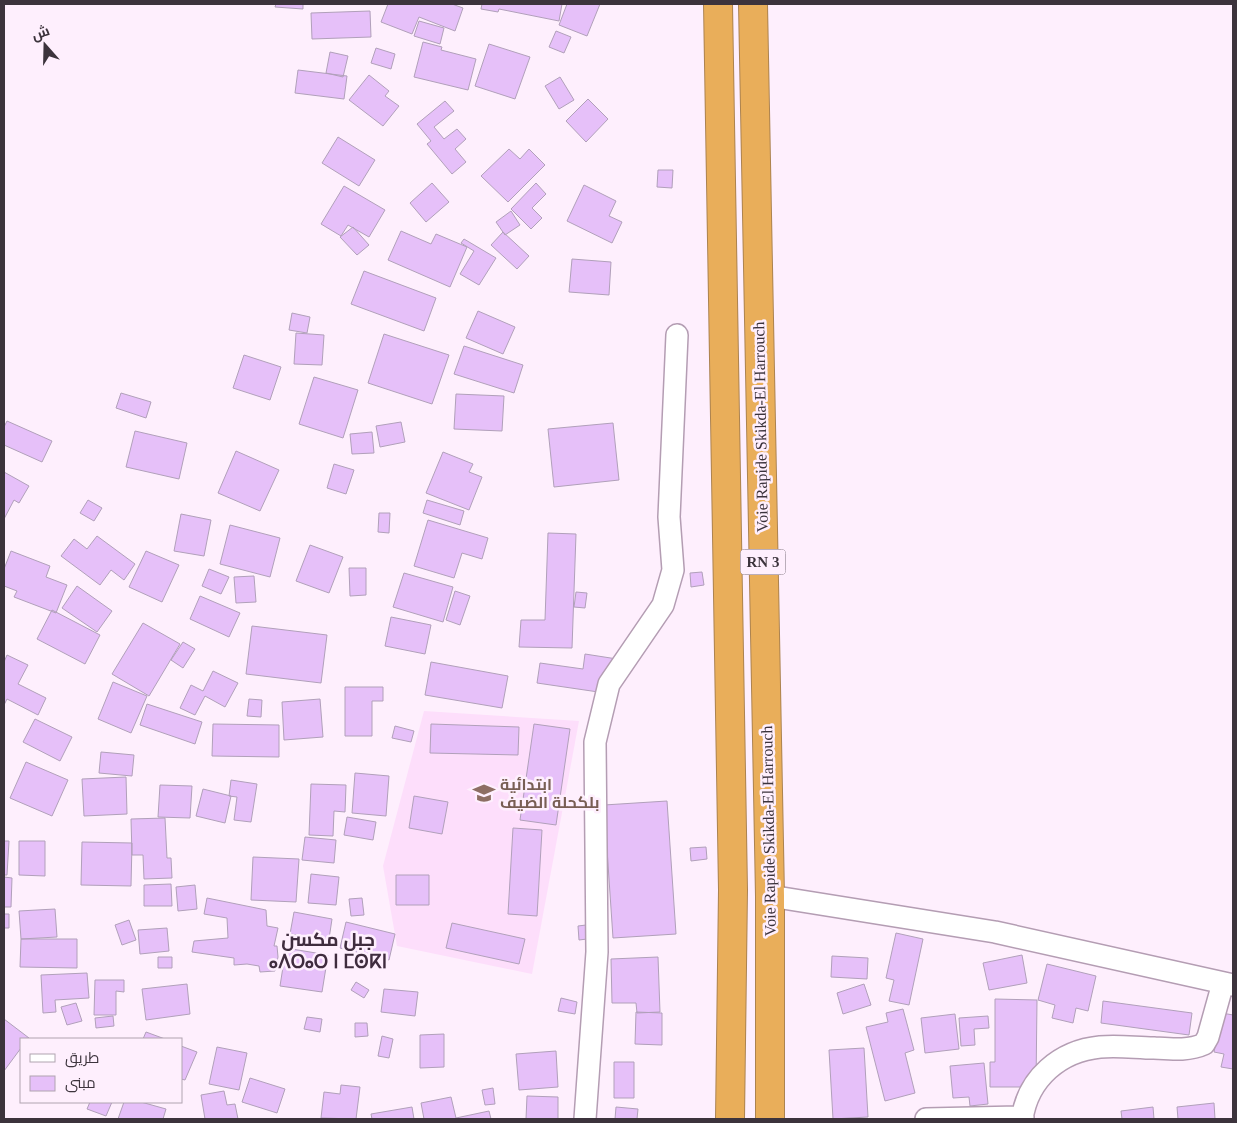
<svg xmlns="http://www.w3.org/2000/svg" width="1237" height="1123" font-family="'Times New Roman',Cairo,'Noto Sans Tifinagh',serif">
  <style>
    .built { fill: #fddefb }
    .building { fill: #e6c0f9; stroke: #b1a0ba }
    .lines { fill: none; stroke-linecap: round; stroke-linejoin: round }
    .street-casing { stroke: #b49db3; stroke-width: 24 }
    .highway-casing { stroke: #ac8350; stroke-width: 30 }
    .street { stroke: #fff; stroke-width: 21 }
    .highway { stroke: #e9ae5a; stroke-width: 28 }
    .labels { text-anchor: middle; stroke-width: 5; stroke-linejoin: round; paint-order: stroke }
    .shield { fill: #feeffd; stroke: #766b76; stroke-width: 1 }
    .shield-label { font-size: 15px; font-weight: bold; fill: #3c333c }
    .street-label { font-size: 16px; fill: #3c333c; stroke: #feeffd }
    .education-label { font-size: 16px; font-weight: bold; fill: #785e54; stroke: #feeffd; text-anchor: start }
    .quarter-label { font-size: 19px; font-weight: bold; fill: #3f2c3e; stroke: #feeffd }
  </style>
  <rect width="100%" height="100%" fill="#feeffd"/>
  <path class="built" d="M424 711 579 721 532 974 397 946 383 866Z"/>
  <path class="building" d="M276 4H303V9L275 7Z
    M388 4H452L463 8 455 31 419 17 412 34 381 22Z
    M482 4H562L559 21 499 9 498 12 481 9Z
    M567 4H600L587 36 559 25Z
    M370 11 371 37 312 39 311 13Z
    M419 21 444 28 440 44 414 36Z
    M556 31 571 37 564 53 549 47Z
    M423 42 442 47 441 50 476 59 468 90 414 77Z
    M489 44 530 57 515 99 475 86Z
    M376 48 395 54 391 69 371 63Z
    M330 52 348 56 343 77 326 73Z
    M298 70 347 76 344 99 295 93Z
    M369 75 389 91 385 96 399 106 383 126 349 100Z
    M560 77 574 100 559 109 545 86Z
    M588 99 608 119 586 142 566 121Z
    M445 101 454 111 434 127 444 139 457 129 466 139 455 149 466 162 452 174 427 144 431 141 417 124Z
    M338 137 375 160 359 186 322 163Z
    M509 149 520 159 529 149 545 165 508 202 481 176Z
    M658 170H673L672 188 657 187Z
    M432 183 449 202 426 222 410 203Z
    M536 183 546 194 532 208 542 218 531 229 511 209Z
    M584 185 616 201 609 216 622 222 612 243 567 221Z
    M344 186 385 210 369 237 348 225 341 236 321 224Z
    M511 211 520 225 505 235 496 222Z
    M353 227 369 245 357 255 340 237Z
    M401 231 431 244 436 234 467 247 450 287 388 260Z
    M503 232 529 256 517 269 491 245Z
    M464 239 496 258 479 285 460 274 474 251 461 243Z
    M572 259 611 262 609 295 569 292Z
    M364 271 436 298 424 331 351 304Z
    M478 311 515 327 503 354 466 338Z
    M292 313 310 317 307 333 289 330Z
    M296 333 324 335 322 365 294 364Z
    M384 334 449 355 432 404 368 383Z
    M464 346 523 365 514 393 454 374Z
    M244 355 281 367 270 400 233 388Z
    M314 377 358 390 343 438 299 424Z
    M121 393 151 402 146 418 116 408Z
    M456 394 504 396 502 431 454 429Z
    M7 421 52 441 42 462 4 445V427Z
    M401 422 405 442 380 447 376 426Z
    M613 423 619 480 554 487 548 429Z
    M135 431 187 443 179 479 126 467Z
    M372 432 374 453 352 454 350 434Z
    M236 451 279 470 260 511 218 493Z
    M443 452 473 464 469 472 482 477 469 510 426 493Z
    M334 464 354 470 346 494 327 488Z
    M4 472 29 486 19 503 14 500 4 519Z
    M88 500 102 508 94 521 80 513Z
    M427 500 464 511 460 525 423 513Z
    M379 513H390L389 533 378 532Z
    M181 514 211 520 204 556 174 551Z
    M428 520 488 538 482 559 462 553 454 578 414 566Z
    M230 525 280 538 270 577 220 564Z
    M548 533 576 534 572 648 519 647 521 620H545Z
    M97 536 135 564 124 580 111 570 100 585 61 556 74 539 87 549Z
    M310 545 343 557 329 593 296 581Z
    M11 551 50 566 46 577 67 585 56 613 14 597 17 591 4 586V569Z
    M146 551 179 565 162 602 129 587Z
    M349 568H366V595L350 596Z
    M209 569 229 577 221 594 202 586Z
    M702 572 704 585 691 587 690 573Z
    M404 573 453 587 443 622 393 607Z
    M254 576 256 602 236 603 234 577Z
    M77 586 112 611 97 632 62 608Z
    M455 591 470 596 460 625 446 620Z
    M576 592 587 593 585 608 574 607Z
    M200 596 240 613 229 637 190 619Z
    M52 610 100 635 85 664 37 639Z
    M391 617 431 625 425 654 385 646Z
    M143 623 180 644 149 696 112 674Z
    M252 626 327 635 321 683 246 674Z
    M183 642 195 649 183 668 171 660Z
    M585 654 617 659 612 694 537 683 540 663 583 669Z
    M7 655 28 665 18 684 46 698 38 715 7 699 4 705V662Z
    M431 662 508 676 502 708 425 695Z
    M213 671 238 683 225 707 205 696 195 715 180 708 191 685 203 691Z
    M113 682 147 696 131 733 98 719Z
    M345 687H383V701H372V736H345Z
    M249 699 262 700 261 717 247 716Z
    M320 699 323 737 284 740 282 702Z
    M147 704 202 722 195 744 140 725Z
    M35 719 72 737 60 761 23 742Z
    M213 724 279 725V757L212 756Z
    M431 724 519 727 518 755 430 753Z
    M534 724 570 729 556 825 520 820Z
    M395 726 414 731 411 742 392 738Z
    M101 752 134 755 132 776 99 773Z
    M26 762 68 780 52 816 10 798Z
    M355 773 389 776 386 816 352 813Z
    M126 777 127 814 84 816 82 779Z
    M231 780 257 784 251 822 234 820 237 797 229 796Z
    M311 784 346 785 345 812 334 811 333 836 309 835Z
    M160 785 192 786 190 818 158 817Z
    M203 789 231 796 225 823 196 816Z
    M414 796 448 802 442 834 409 828Z
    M667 801 676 934 613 938 604 805Z
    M347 817 376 822 373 840 344 835Z
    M165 818 167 858H171L172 878 144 879 143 855H132L131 819Z
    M513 828 542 830 537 916 508 914Z
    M305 837 336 840 334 863 302 860Z
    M4 841H9L7 875H4Z
    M19 841H45V876L19 875Z
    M82 842 132 843 131 886 81 885Z
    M706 847 707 859 691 861 690 848Z
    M253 857 299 859 296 902 251 900Z
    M311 874 339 877 336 905 308 903Z
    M396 875H429V905H396Z
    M4 877 12 878 11 907H4Z
    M171 884 172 906H144V885Z
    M195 885 197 909 178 911 176 887Z
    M207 898 266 910 267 926 278 928 274 946H277L278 957 275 971 260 972 259 966 247 964 234 965V958L192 952 194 941 228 938 227 918 204 914Z
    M362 898 364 915 351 916 349 899Z
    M55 909 57 937 21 939 19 911Z
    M294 912 332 919 329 939 290 934Z
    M4 914H9V928H4Z
    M129 920 136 940 122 945 115 925Z
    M346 922 395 934 389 960 340 948Z
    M452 923 525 939 519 964 446 948Z
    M594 924 595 938 579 940 578 926Z
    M167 928 169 951 140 954 138 930Z
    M896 933 923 939 909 1005 889 1001 894 980 886 978Z
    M21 939H77V968L20 967Z
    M286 948 328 955 322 992 280 986Z
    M1022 955 1027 983 989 990 983 963Z
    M832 956 868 958 867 979 831 977Z
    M158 957H172V968H158Z
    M658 957 660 1012 637 1013 636 1003H612L611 959Z
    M1047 964 1096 976 1088 1011 1076 1008 1073 1023 1052 1018 1055 1005 1038 1000Z
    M87 973 89 998 55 1000 56 1012 43 1013 41 975Z
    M95 980H124V992L116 991V1015H94Z
    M356 982 369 990 364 998 351 990Z
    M187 984 190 1014 146 1020 142 989Z
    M864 984 871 1005 843 1014 837 993Z
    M384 989 418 992 415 1016 381 1012Z
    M561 998 577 1002 575 1014 558 1011Z
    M995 999 1037 1000 1036 1087H990V1062H995Z
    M1103 1001 1192 1013 1189 1035 1101 1023Z
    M76 1003 82 1021 67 1025 61 1007Z
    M903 1009 914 1050 905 1053 915 1093 885 1101 866 1027 888 1022 886 1013Z
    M636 1012 662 1013V1045L635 1044Z
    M1222 1013 1233 1015V1069L1221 1067 1224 1054 1214 1052Z
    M955 1014 959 1049 925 1053 921 1018Z
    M113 1016 114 1026 96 1028 95 1018Z
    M988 1016 989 1028 974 1029 975 1045 961 1046 959 1018Z
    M307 1017 322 1019 320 1032 304 1029Z
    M4 1019 29 1038 21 1039V1048L4 1071Z
    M355 1023H367L368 1036 355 1037Z
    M146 1032 165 1039H143Z
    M444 1034V1067L420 1068V1035Z
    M382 1036 393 1039 389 1058 378 1056Z
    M181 1046 197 1052 185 1080 181 1079Z
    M217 1047 247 1053 239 1090 209 1084Z
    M864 1048 868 1117 833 1119 829 1050Z
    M556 1051 558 1087 519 1090 516 1054Z
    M614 1062H634V1098H614Z
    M984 1063 988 1104 970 1106 969 1097 953 1098 950 1066Z
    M250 1078 285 1089 277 1113 242 1102Z
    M341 1085 360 1087 356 1119 321 1118 324 1092 340 1094Z
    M493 1088 495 1104 485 1105 482 1090Z
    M224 1091 227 1105 235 1104 238 1119H205L201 1095Z
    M527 1096 558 1097V1119H526Z
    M451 1097 456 1118 489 1111 491 1119H424L421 1103Z
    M90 1102H112L106 1116 87 1109Z
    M124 1102H141L166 1109 163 1119H118Z
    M1214 1103 1215 1119H1178L1177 1107Z
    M412 1107 414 1119H372L371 1114Z
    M616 1107 638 1109 637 1119H615Z
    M1153 1107 1154 1119H1122L1121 1111Z"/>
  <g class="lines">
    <g class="street-casing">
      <path id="street" d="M770 896 995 932 1233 985
        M585 1119 597 952 595 742 609 684 663 605 673 570 669 517 677 335
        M926 1119 1023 1117
        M1022 1119C1028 1078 1060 1051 1100 1047 1118 1045 1137 1048 1154 1048 1171 1049 1189 1051 1204 1044L1208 1037 1223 983"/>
    </g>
    <g class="highway-casing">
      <path id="highway" d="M718 4 733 890 730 1119
        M753 4 770 896V1119"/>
    </g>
    <use href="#street" class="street"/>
    <use href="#highway" class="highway"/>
  </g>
  <defs>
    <g id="school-bare" transform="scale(1.725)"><path d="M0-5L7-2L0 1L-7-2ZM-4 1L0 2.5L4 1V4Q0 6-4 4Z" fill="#8d6e63" stroke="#feeffd" stroke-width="2.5" paint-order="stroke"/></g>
  </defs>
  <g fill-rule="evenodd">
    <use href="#school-bare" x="484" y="793"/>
  </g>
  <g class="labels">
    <rect class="shield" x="740.5" y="549.5" width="45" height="25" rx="4"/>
    <g class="shield-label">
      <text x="763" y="567">RN 3</text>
    </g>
    <g class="street-label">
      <text transform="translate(760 427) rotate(-91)" y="6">Voie Rapide Skikda-El Harrouch</text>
      <text transform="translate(768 831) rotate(-91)" y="6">Voie Rapide Skikda-El Harrouch</text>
    </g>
    <g class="education-label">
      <text x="500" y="790">ابتدائية<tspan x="500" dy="18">بلكحلة الضيف</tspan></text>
    </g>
    <g class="quarter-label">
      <text x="328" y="946">جبل مكسن<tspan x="328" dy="22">ⴰⴷⵔⴰⵔ ⵏ ⵎⵙⴽⵏ</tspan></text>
    </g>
  </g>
  <rect width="1237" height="1123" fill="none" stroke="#3c333c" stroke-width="10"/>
  <rect x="20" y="1038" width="162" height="65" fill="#feeffd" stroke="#b0a4b0"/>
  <rect x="30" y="1054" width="25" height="8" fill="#ffffff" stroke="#b0a4b0"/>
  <text x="65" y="1063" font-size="15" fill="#3c333c">طريق</text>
  <rect x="30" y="1076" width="25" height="15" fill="#e6c0f9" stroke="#b0a4b0"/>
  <text x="65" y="1088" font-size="15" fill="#3c333c">مبنى</text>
  <g transform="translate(45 45) rotate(340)" stroke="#feeffd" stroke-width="4" paint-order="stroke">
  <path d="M0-4L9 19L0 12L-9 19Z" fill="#3c333c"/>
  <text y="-8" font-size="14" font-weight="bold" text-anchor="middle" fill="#3c333c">ش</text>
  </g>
</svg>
